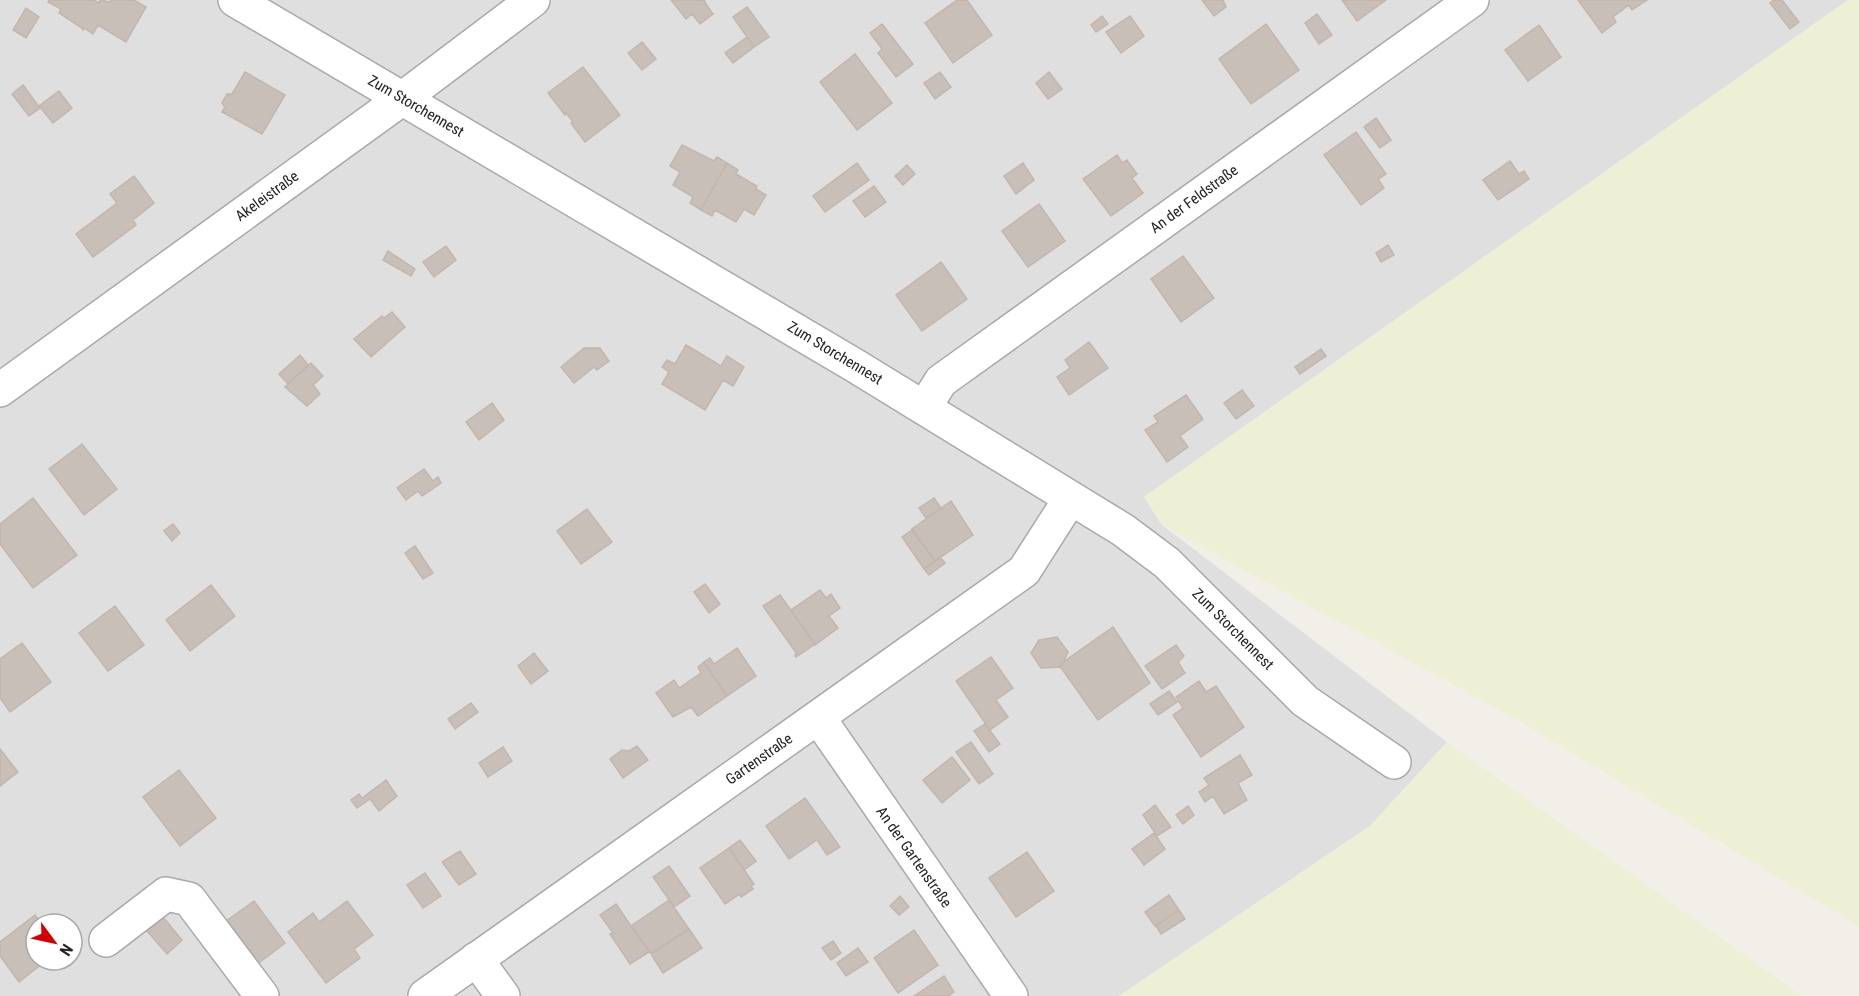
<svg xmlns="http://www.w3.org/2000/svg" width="1859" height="996" font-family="'Roboto Condensed',sans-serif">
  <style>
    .residential { fill: #e0dfdf; fill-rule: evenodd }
    .farmland { fill: #eef0d5 }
    .building { fill: #c7bfb8; stroke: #c4b6ab; stroke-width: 1.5 }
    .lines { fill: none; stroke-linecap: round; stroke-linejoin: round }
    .minor-casing { stroke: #a9a9a9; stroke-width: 36 }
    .minor { stroke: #fff; stroke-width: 33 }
    .labels { text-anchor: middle; stroke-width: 5; stroke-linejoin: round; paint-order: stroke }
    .street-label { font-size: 15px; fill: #222; stroke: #fff }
  </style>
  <rect width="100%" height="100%" fill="#f2efe9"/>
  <path class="residential" d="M0 0H1848L1144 497 1162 525 1447 742 1370 826 1119 996H0ZM36 924H72V960H36Z"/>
  <path class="farmland" d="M1848 0H1859V926L1507 714 1162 525 1144 497Z
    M1447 742 1802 996H1119L1370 826Z"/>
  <path class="building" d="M49 0H94L99 3 100 0 110 2 111 0H134L146 7 126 42 98 25 93 34 84 28 83 30 82 28 59 13 61 9 48 2Z
    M671 0H705L704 1 713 14 700 24 692 14 686 19Z
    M957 0H967L992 35 953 63 925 23Z
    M1202 0H1223L1226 7 1214 16Z
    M1342 0H1386L1357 21Z
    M1578 0H1647L1632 10 1629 5 1613 17 1616 22 1602 33Z
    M1774 0H1782L1799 22 1790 29 1770 3Z
    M747 7 769 37 754 47 733 17Z
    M26 8 39 17 26 38 13 30Z
    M1317 14 1332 35 1319 44 1305 23Z
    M1102 16 1108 24 1096 32 1091 25Z
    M1130 16 1144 36 1121 53 1106 32Z
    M882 24 913 64 896 77 878 53 882 49 870 33Z
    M1266 24 1299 70 1251 104 1219 59Z
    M1539 25 1561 57 1528 81 1505 50Z
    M747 37 754 47 733 63 725 53Z
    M642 42 656 59 642 70 628 53Z
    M855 54 892 103 857 130 820 82Z
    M583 67 620 115 585 142 571 123 573 122 566 113 565 115 548 93Z
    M245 72 285 95 262 134 222 112 225 107 222 103 227 94H232Z
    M940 72 951 87 935 99 924 83Z
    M1049 72 1062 89 1048 99 1036 83Z
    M23 85 40 108 29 116 12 94Z
    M59 91 72 108 53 123 39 106Z
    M1376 118 1391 140 1380 148 1364 127Z
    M1356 132 1386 174 1378 179 1384 188 1361 205 1324 155Z
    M682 145 714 161 717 157 727 163 701 210 690 203 693 197 673 185 680 172 670 166Z
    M1117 155 1122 163 1127 160 1137 174 1132 178 1143 193 1111 216 1083 179Z
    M1510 161 1519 174 1524 171 1529 179 1498 200 1483 180Z
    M727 163 738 170 736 174 757 186 756 189 766 195 754 215 744 209 736 222 715 210 712 216 701 210Z
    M857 163 869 180 825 212 813 196Z
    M1023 163 1034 180 1016 194 1004 176Z
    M907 165 915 174 903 185 895 176Z
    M134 176 154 203 133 220 136 225 93 257 76 234 117 203 110 194Z
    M874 186 886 202 865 217 853 201Z
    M1039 204 1065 241 1028 267 1002 231Z
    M1388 245 1394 255 1381 262 1376 253Z
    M446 246 456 260 434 277 423 262Z
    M388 251 415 269 411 276 383 260Z
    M1183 256 1214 298 1181 322 1151 279Z
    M941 262 967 299 922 331 896 295Z
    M392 312 405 327 371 357 354 339 382 316 384 318Z
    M1089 342 1108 368 1069 395 1057 377 1070 368 1065 360Z
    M686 345 721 366 727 356 744 367 733 386 723 380 705 410 662 384 669 372 662 367 667 360 675 364Z
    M584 348H600L609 361 597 370 594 367 574 383 561 367Z
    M1321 349 1326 356 1300 374 1295 367Z
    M300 355 308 365 288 384 279 374Z
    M311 363 323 376 313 385 320 394 307 406 285 387Z
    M1242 390 1254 406 1236 419 1224 403Z
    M1186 395 1203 419 1180 436 1188 447 1167 462 1145 430 1158 422 1154 416Z
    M492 403 504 420 479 440 466 422Z
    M82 444 117 489 84 515 49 469Z
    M424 469 433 481 438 477 441 483 422 496 418 491 406 500 397 488Z
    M33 498 77 555 33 588 0 544V524Z
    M934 498 941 508 926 518 919 508Z
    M951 501 973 535 935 561 912 529Z
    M587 509 612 542 581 564 557 531Z
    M173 524 180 533 172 541 164 531Z
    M912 530 935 561 924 569 902 537Z
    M415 546 433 573 423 579 405 553Z
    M940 557 945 563 929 575 924 569Z
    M705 584 720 604 709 613 694 592Z
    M211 585 235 616 190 651 166 620Z
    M820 590 826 598 831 594 840 608 829 616 838 628 815 645 791 610Z
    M780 595 815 644 796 657 795 655 797 654 763 606Z
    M115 606 144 645 108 671 79 633Z
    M1113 627 1150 683 1098 720 1059 665Z
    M1057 637 1068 652 1061 667 1041 668 1031 653 1039 640Z
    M22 643 51 682 10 712 0 698V659Z
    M1176 645 1184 656 1178 662 1185 673 1162 689 1145 666Z
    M737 648 756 676 727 696 704 662 710 658 714 664Z
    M534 653 548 671 531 684 518 666Z
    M991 657 1013 688 996 700 1008 717 990 730 956 681Z
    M704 662 727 696 698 716 691 707 673 717 656 693 674 680 679 688 701 673 698 667Z
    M1199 681 1206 692 1216 686 1244 727 1201 757 1173 715 1183 708 1176 697Z
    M1169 691 1177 702 1158 715 1150 704Z
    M471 703 478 712 455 729 448 719Z
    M985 724 1000 744 989 752 974 731Z
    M971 742 993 774 979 784 956 752Z
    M637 746 648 760 623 778 610 759 622 750 629 751Z
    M503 747 512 761 488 777 479 763Z
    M0 749 18 772 0 786Z
    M1240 755 1252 775 1238 783 1247 800 1224 814 1213 796 1205 802 1199 792 1209 785 1204 778Z
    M952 757 970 780 942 803 923 780Z
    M179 770 216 818 180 846 143 797Z
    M386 780 397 796 379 811 370 799 357 808 351 800 359 794 362 798Z
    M805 798 840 847 827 855 817 840 789 859 766 826Z
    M1155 805 1171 827 1157 836 1143 815Z
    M1188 806 1194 815 1183 824 1176 815Z
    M1154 833 1165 849 1144 865 1132 849Z
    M740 840 756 861 744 870 729 848Z
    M729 848 754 884 751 886 753 889 741 897 740 894 725 904 700 868Z
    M460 851 476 874 459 885 442 862Z
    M1027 852 1054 891 1016 917 989 878Z
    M669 866 690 896 674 907 653 877Z
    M425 873 441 896 423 908 407 885Z
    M1169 895 1179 910 1155 926 1145 912Z
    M900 896 909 907 899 915 890 906Z
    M669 900 689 929 651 954 631 926Z
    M254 901 285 943 256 965 225 922Z
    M347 901 373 935 354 949 360 958 326 983 288 932 313 913 319 922Z
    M616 904 649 952 630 964 610 934 613 933 600 915Z
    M1179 910 1185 919 1161 934 1156 926Z
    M35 915 42 924H36V960H47L19 982 0 956V942Z
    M163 917 182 940 167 954 147 931Z
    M689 929 702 948 663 973 651 954Z
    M914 930 938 965 898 993 874 958Z
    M833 941 841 953 831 960 822 948Z
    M858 948 868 962 846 976 837 963Z
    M944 976 954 992 948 996H914Z"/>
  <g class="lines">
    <g class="minor-casing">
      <path id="minor" d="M235 0 854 365 1123 530 1167 563 1305 701 1394 762
        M0 390 403 98 533 0
        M924 408 941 381 1472 0
        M818 717 1011 996
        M106 940 166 894 189 899 262 996
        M476 959 503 996
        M425 996 1024 571 1070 499"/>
    </g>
    <use href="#minor" class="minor"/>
  </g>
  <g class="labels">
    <g class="street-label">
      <text transform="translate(416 106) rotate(30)" y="5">Zum Storchennest</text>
      <text transform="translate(267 196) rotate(-36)" y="5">Akeleistraße</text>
      <text transform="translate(1194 199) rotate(-36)" y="5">An der Feldstraße</text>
      <text transform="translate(835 353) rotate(31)" y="5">Zum Storchennest</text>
      <text transform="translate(1233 629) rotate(45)" y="5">Zum Storchennest</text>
      <text transform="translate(759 759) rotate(-35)" y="5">Gartenstraße</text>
      <text transform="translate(914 857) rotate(55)" y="5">An der Gartenstraße</text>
    </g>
  </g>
  <g transform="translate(54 942) rotate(123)"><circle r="28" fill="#ffffff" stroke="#a7a7a7" stroke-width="1.5"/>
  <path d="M0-4.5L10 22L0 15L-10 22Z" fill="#d40000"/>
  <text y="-9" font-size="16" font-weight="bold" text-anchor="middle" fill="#222222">N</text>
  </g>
</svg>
